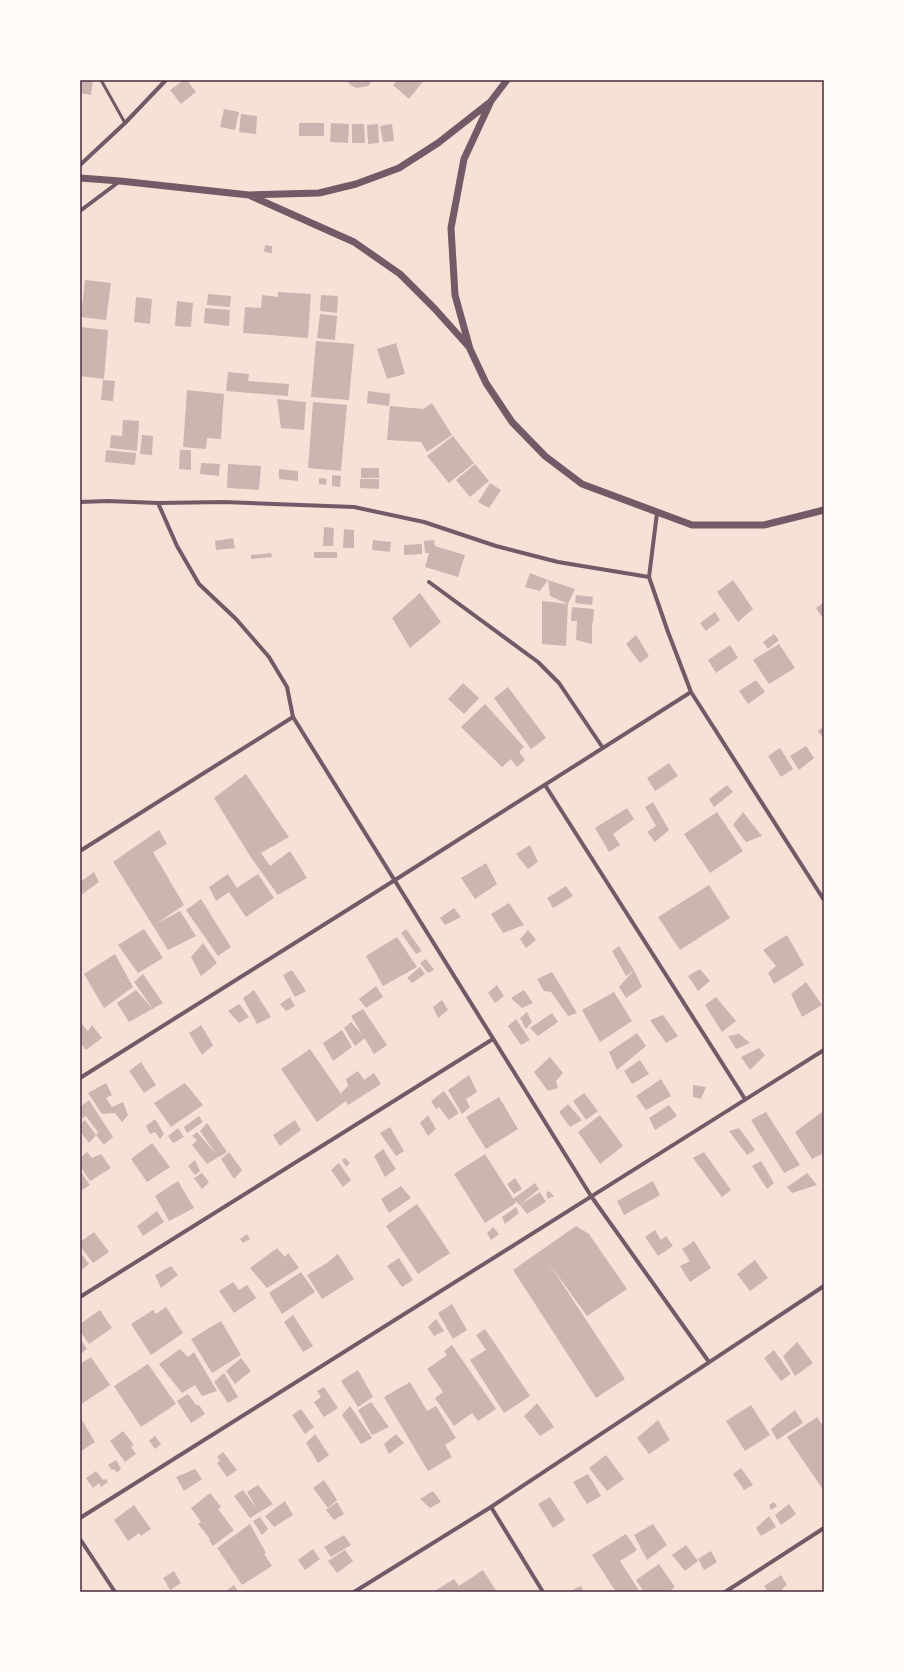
<svg xmlns="http://www.w3.org/2000/svg" width="904" height="1672" font-family="'Noto Serif',serif">
  <style>
    .building { fill: #ccb4b1 }
    .lines { fill: none; stroke-linecap: round; stroke-linejoin: round }
    .service { stroke: #755966; stroke-width: 3 }
    .minor { stroke: #755966; stroke-width: 4 }
    .tertiary { stroke: #755966; stroke-width: 7 }
    .neatline { fill: none; stroke: #4a2c40; stroke-width: 1.5 }
  </style>
  <rect width="100%" height="100%" fill="#f7e1d7"/>
  <path class="building" d="M80 80H93L91 95 80 93Z
    M184 80H187L196 92 181 104 170 90Z
    M346 80H373L368 86 357 88 352 86Z
    M397 80H424L409 99 393 85Z
    M224 109 239 112 235 130 220 127Z
    M241 114 257 116 256 134 239 132Z
    M299 123H324V136H299Z
    M331 123 349 124 348 143 330 142Z
    M352 124H364L365 143H352Z
    M378 124 379 143 368 144 367 125Z
    M392 124 394 141 383 142 380 126Z
    M265 245 272 246V253L264 252Z
    M85 280 111 283 106 320 81 317Z
    M278 292 311 294 308 338 243 333 245 307 261 308 262 295 278 297Z
    M208 294 231 296 230 307 207 305Z
    M321 295 338 296 337 313 320 311Z
    M136 297 152 299 150 324 134 322Z
    M177 301 193 303 191 327 175 326Z
    M205 308 230 310 229 326 204 323Z
    M320 314 337 316 335 340 317 338Z
    M80 327 108 330 104 379 80 376Z
    M316 341 354 344 349 400 311 397Z
    M396 343 405 374 387 379 377 349Z
    M228 372 249 374 248 381 289 384 288 396 226 391Z
    M103 380 115 381 113 401 101 400Z
    M187 390 224 394 221 439 207 438 206 449 183 447Z
    M368 391 390 394 389 406 367 403Z
    M277 399 306 402 304 430 281 428Z
    M313 402 347 405 341 471 308 468Z
    M432 403 452 435 427 452 421 442 387 440 390 406 423 409Z
    M123 420 139 421 137 451 110 448 111 435 122 436Z
    M142 435 153 436 152 455 140 454Z
    M453 436 474 463 449 483 427 456Z
    M106 450 136 453 135 465 105 462Z
    M180 450H191V470L179 469Z
    M201 463 220 464 219 476 200 474Z
    M228 464 261 466 259 490 227 488Z
    M475 464 489 481 470 497 456 480Z
    M361 468H379V478H361Z
    M279 469 298 471V481L279 479Z
    M332 475 341 476 340 487 332 486Z
    M319 478 327 479 326 485 319 484Z
    M360 479H379V489L360 488Z
    M490 483 501 490 489 508 478 502Z
    M324 527 334 528 333 546H323Z
    M344 529 354 530V548H343Z
    M233 538 235 548 216 550 215 541Z
    M373 540 391 542 390 552 372 550Z
    M434 540 435 546 465 555 458 577 425 567 429 553H425L424 541Z
    M422 544V554L404 555V545Z
    M314 552H337V558H314Z
    M271 553 272 557 251 559V555Z
    M530 573 548 580 540 591 525 587Z
    M548 580 575 589 568 604 566 646 542 644V601L568 604 550 596Z
    M733 580 753 609 738 622 717 592Z
    M420 593 441 622 410 648 392 618Z
    M576 595 593 597 592 605 575 603Z
    M824 602V620L816 608Z
    M572 607 594 609 593 623H592V644L576 640 577 621H571Z
    M715 612 720 620 706 631 700 623Z
    M774 634 779 640 768 649 763 642Z
    M636 635 649 656 640 663 626 644Z
    M779 644 795 668 769 684 753 660Z
    M730 645 738 658 716 673 708 660Z
    M756 680 765 692 748 704 739 691Z
    M463 683 479 698 464 714 448 699Z
    M508 687 546 738 531 749 494 698Z
    M485 704 524 747 519 752 525 760 517 767 511 759 502 767 461 727Z
    M824 726V739L818 731Z
    M806 746 814 758 799 770 790 756Z
    M780 748 793 769 781 777 768 756Z
    M669 763 678 776 655 791 647 778Z
    M246 774 289 837 261 853 270 866 290 851 307 878 278 895 252 859 214 798Z
    M727 785 733 792 714 807 709 799Z
    M653 802 669 830 655 842 647 832 656 826 645 807Z
    M627 808 634 819 613 834 620 845 609 852 595 828Z
    M717 812 743 851 710 873 684 834Z
    M743 812 762 836 746 842 733 825Z
    M159 830 167 844 153 852 184 905 156 924 180 911 196 936 168 950 113 862Z
    M530 845 538 862 528 869 516 854Z
    M486 863 497 884 475 899 461 878Z
    M94 872 99 882 81 895 80 893V882Z
    M228 874 237 888 258 874 274 898 246 917 229 892 216 901 209 887Z
    M709 885 730 918 680 950 658 917Z
    M566 886 573 896 553 908 547 898Z
    M201 899 231 947 218 956 186 910Z
    M509 903 524 925 503 933 491 914Z
    M454 908 461 917 445 925 440 918Z
    M144 929 163 958 138 973 118 945Z
    M406 929 422 951 416 954 401 933Z
    M528 930 536 940 526 948 520 939Z
    M787 935 804 965 774 984 768 973 776 966 763 950Z
    M397 937 417 967 383 986 366 956Z
    M203 943 217 963 201 976 191 957Z
    M619 946 634 970 626 976 612 951Z
    M115 954 133 987 104 1008 84 974Z
    M426 959 434 970 428 973 420 963Z
    M420 967 425 974 412 983 407 978Z
    M700 969 710 981 698 991 688 976Z
    M292 970 306 991 295 997 283 975Z
    M634 970 642 987 626 998 619 987Z
    M552 972 577 1013 568 1016 551 992 544 991 537 979Z
    M143 974 163 1003 129 1022 117 1003 136 990 153 1009 134 982Z
    M806 982 822 1005 802 1017 791 994Z
    M497 985 504 996 495 1003 488 993Z
    M376 986 383 997 366 1008 359 999Z
    M254 990 271 1017 257 1024 243 998Z
    M524 990 533 1003 522 1008 511 998Z
    M614 992 632 1021 600 1042 582 1010Z
    M290 997 295 1006 286 1011 280 1004Z
    M716 997 736 1021 722 1032 705 1005Z
    M442 1000 448 1010 438 1018 433 1007Z
    M239 1004 249 1017 239 1023 228 1011Z
    M363 1009 387 1045 374 1054 351 1016Z
    M527 1012 532 1022 526 1029 520 1018Z
    M552 1013 558 1022 538 1036 530 1028Z
    M663 1015 678 1036 666 1043 650 1020Z
    M516 1019 530 1040 521 1045 508 1026Z
    M80 1022 88 1031 92 1025 102 1038 86 1050 80 1042Z
    M351 1022 365 1038 355 1046 344 1028Z
    M201 1025 213 1045 202 1055 189 1033Z
    M342 1030 352 1047 333 1061 323 1043Z
    M637 1033 646 1046 617 1070 609 1052Z
    M739 1034 750 1043 736 1049 728 1036Z
    M759 1048 765 1055 750 1070 741 1057Z
    M310 1049 346 1101 317 1122 281 1069Z
    M550 1057 563 1073 556 1081 558 1088 548 1091 534 1072Z
    M640 1060 649 1074 632 1084 624 1071Z
    M141 1062 156 1085 144 1093 129 1071Z
    M358 1071 364 1080 374 1073 381 1084 348 1105 341 1093 348 1086 346 1079Z
    M469 1075 477 1092 466 1099 470 1107 462 1114 448 1090Z
    M661 1079 671 1096 646 1110 636 1096Z
    M106 1083 112 1095 106 1098 112 1107 123 1102 128 1115 122 1122 115 1113 102 1114 88 1093Z
    M185 1083 203 1105 171 1127 154 1103Z
    M693 1085 706 1087 701 1099 693 1097Z
    M444 1091 459 1113 449 1120 439 1107 436 1109 431 1101Z
    M584 1093 598 1111 586 1120 573 1101Z
    M499 1097 518 1129 486 1149 466 1117Z
    M89 1100 113 1137 104 1145 96 1135 102 1127 98 1132 86 1116 80 1119V1107Z
    M568 1104 582 1120 570 1127 559 1112Z
    M669 1105 677 1116 655 1130 649 1118Z
    M766 1112 800 1165 784 1173 751 1120Z
    M822 1112 824 1115V1153L812 1159 795 1132Z
    M428 1115 436 1129 428 1136 420 1123Z
    M600 1115 623 1146 600 1164 578 1132Z
    M199 1116 203 1122 187 1133 184 1127Z
    M155 1119 164 1134 160 1139 155 1132 150 1134 146 1126Z
    M85 1120 96 1135 89 1143 80 1131V1124Z
    M295 1120 301 1130 280 1146 273 1135Z
    M207 1123 227 1152 207 1164 192 1145 197 1140 192 1136 197 1132 216 1154 200 1131Z
    M390 1127 404 1151 396 1156 380 1133Z
    M178 1128 184 1137 173 1143 168 1136Z
    M739 1128 755 1150 747 1155 729 1131Z
    M152 1143 170 1167 147 1182 131 1159Z
    M383 1149 396 1169 385 1177 374 1156Z
    M87 1152 92 1158 101 1154 111 1168 90 1181 80 1166V1158Z
    M229 1152 242 1170 234 1179 221 1159Z
    M704 1152 731 1190 722 1197 693 1158Z
    M485 1154 516 1203 485 1223 454 1174Z
    M345 1158 350 1163 346 1167 342 1160Z
    M195 1160 200 1171 195 1175 188 1166Z
    M761 1161 774 1183 767 1189 752 1166Z
    M339 1163 351 1180 343 1187 331 1170Z
    M80 1171 90 1185 80 1191Z
    M202 1173 209 1182 202 1189 194 1178Z
    M807 1173 817 1185 792 1193 787 1187Z
    M515 1178 522 1189 514 1194 507 1184Z
    M178 1181 194 1208 169 1221 155 1196Z
    M653 1181 660 1195 624 1215 617 1201Z
    M535 1183 539 1189 520 1205 513 1199Z
    M401 1186 411 1198 389 1213 381 1199Z
    M549 1191 554 1196 548 1199 546 1193Z
    M540 1192 546 1202 527 1214 520 1205Z
    M417 1204 450 1253 418 1274 386 1226Z
    M516 1207 519 1213 505 1224 502 1217Z
    M157 1211 164 1222 143 1236 137 1226Z
    M576 1226 589 1234 627 1289 587 1316 548 1262 625 1379 596 1398 513 1270Z
    M493 1227 499 1234 491 1240 487 1233Z
    M655 1230 661 1240 666 1236 673 1246 658 1256 645 1237Z
    M94 1232 109 1252 93 1263 80 1246V1242Z
    M247 1234 250 1239 243 1243 240 1239Z
    M694 1241 711 1268 690 1282 680 1266 690 1261 682 1249Z
    M277 1248 285 1257 288 1253 299 1268 267 1288 250 1268Z
    M80 1252 89 1264 80 1271Z
    M338 1254 354 1279 322 1299 307 1275 327 1263Z
    M399 1258 413 1280 402 1287 387 1266Z
    M755 1260 768 1278 750 1291 737 1274Z
    M171 1266 178 1275 161 1288 155 1275Z
    M301 1272 315 1292 282 1314 269 1293Z
    M233 1282 239 1290 247 1285 256 1298 234 1313 219 1291Z
    M452 1304 467 1330 453 1339 438 1313Z
    M166 1307 183 1333 151 1355 131 1324 153 1310 156 1314Z
    M100 1310 112 1328 89 1344 80 1331V1324Z
    M293 1315 313 1346 303 1352 284 1322Z
    M436 1319 444 1331 434 1336 428 1327Z
    M221 1321 241 1355 212 1373 191 1339Z
    M485 1329 530 1396 504 1413 470 1360 486 1350 476 1335Z
    M80 1339 87 1349 80 1354Z
    M797 1342 813 1363 795 1376 783 1356Z
    M452 1345 496 1409 478 1421 472 1413 454 1426 435 1398 443 1392 427 1369 447 1355 444 1351Z
    M180 1349 188 1357 194 1352 217 1391 202 1396 195 1385 182 1393 159 1364Z
    M774 1350 791 1374 781 1381 764 1358Z
    M91 1357 110 1385 80 1405V1364Z
    M241 1358 251 1371 235 1384 226 1371Z
    M148 1364 176 1404 141 1427 114 1386Z
    M358 1370 373 1397 358 1407 341 1381Z
    M224 1373 238 1397 228 1403 214 1382Z
    M410 1382 427 1411 436 1406 456 1438 445 1445 452 1457 428 1471 384 1397Z
    M324 1387 338 1408 324 1417 314 1402 321 1397 317 1391Z
    M188 1394 196 1405H199L205 1414 191 1423 177 1401Z
    M371 1402 389 1427 372 1435 358 1410Z
    M537 1403 554 1427 540 1436 524 1416Z
    M751 1405 770 1435 745 1451 726 1421Z
    M350 1406 372 1438 361 1444 342 1415Z
    M301 1409 314 1427 305 1434 292 1415Z
    M795 1410 803 1423 777 1440 771 1429Z
    M80 1417 95 1442 80 1452Z
    M817 1417 824 1427V1491L787 1437Z
    M658 1420 670 1440 649 1454 637 1438Z
    M123 1431 134 1445 131 1447 136 1454 125 1462 110 1441Z
    M315 1434 329 1455 318 1463 306 1443Z
    M396 1434 404 1443 389 1454 384 1444Z
    M155 1436 161 1444 155 1449 149 1441Z
    M223 1452 237 1470 227 1477 217 1463 220 1461 217 1457Z
    M606 1455 624 1479 607 1491 589 1468Z
    M116 1460 121 1469 117 1473 114 1469 112 1470 108 1465Z
    M741 1468 753 1485 744 1490 733 1474Z
    M195 1469 202 1479 184 1491 176 1477Z
    M96 1471 103 1480 106 1479 108 1482 101 1487 99 1483 93 1488 86 1478Z
    M588 1474 601 1496 587 1504 573 1482Z
    M324 1480 337 1500 328 1508 313 1488Z
    M258 1485 273 1504 250 1518 234 1496 243 1490 257 1509 247 1492Z
    M433 1491 441 1502 430 1508 420 1499Z
    M210 1493 221 1507 218 1509 234 1530 213 1546 209 1540 210 1539 198 1524 201 1522 191 1508Z
    M550 1497 565 1520 553 1528 538 1504Z
    M285 1501 293 1515 274 1527 265 1516Z
    M337 1502 344 1514 334 1520 326 1510Z
    M774 1502 777 1506 771 1510 769 1505Z
    M789 1504 796 1514 781 1525 775 1515Z
    M134 1505 151 1529 141 1536 139 1533 128 1541 114 1520Z
    M769 1516 776 1527 761 1536 756 1528Z
    M260 1517 268 1529 262 1535 253 1521Z
    M250 1524 266 1553 264 1554 272 1566 242 1585 217 1548Z
    M653 1524 667 1545 647 1560 634 1535Z
    M626 1534 637 1550 620 1561 640 1592H616L592 1555Z
    M344 1535 351 1545 331 1557 324 1547Z
    M686 1545 698 1561 685 1571 672 1555Z
    M313 1549 320 1559 305 1570 298 1560Z
    M345 1550 353 1561 337 1573 328 1561Z
    M711 1551 717 1562 704 1570 698 1559Z
    M659 1564 675 1587 669 1592H644L636 1580Z
    M483 1570 497 1592H433L454 1579 459 1586Z
    M174 1571 181 1583 170 1590 163 1578Z
    M781 1575 787 1585 782 1589 784 1592H768L764 1586Z
    M234 1585 238 1592H225Z
    M581 1586 584 1592H568Z"/>
  <g class="lines">
    <path class="service" d="M101 80 125 123"/>
    <path class="minor" d="M80 165 125 123 166 80
      M80 211 120 181
      M80 502 108 501 158 503 224 502 354 507 424 522 496 546 558 562 649 577 668 632 691 692 824 900
      M158 503 177 546 199 584 236 619 269 657 287 687 293 717 591 1196 709 1362
      M649 577 657 513
      M429 582 538 662 559 683 603 748
      M545 785 745 1099
      M80 851 293 717
      M80 1078 395 880 691 692
      M80 1297 493 1039
      M491 1507 543 1592
      M80 1518 824 1050
      M80 1539 115 1592
      M354 1592 491 1507 824 1286
      M725 1592 824 1528"/>
    <path class="tertiary" d="M507 80 491 101 464 159 451 228 455 295 470 349 486 383 512 422 545 456 582 484 692 525H764L824 510
      M80 178 120 181 249 195 319 193 356 184 399 168 438 143 489 103
      M251 196 354 242 400 274 435 309 469 347"/>
  </g>
  <rect width="904" height="1672" fill="none" stroke="#fffaf5" stroke-width="162"/>
  <rect x="81" y="81" width="742" height="1510" class="neatline"/>
</svg>
